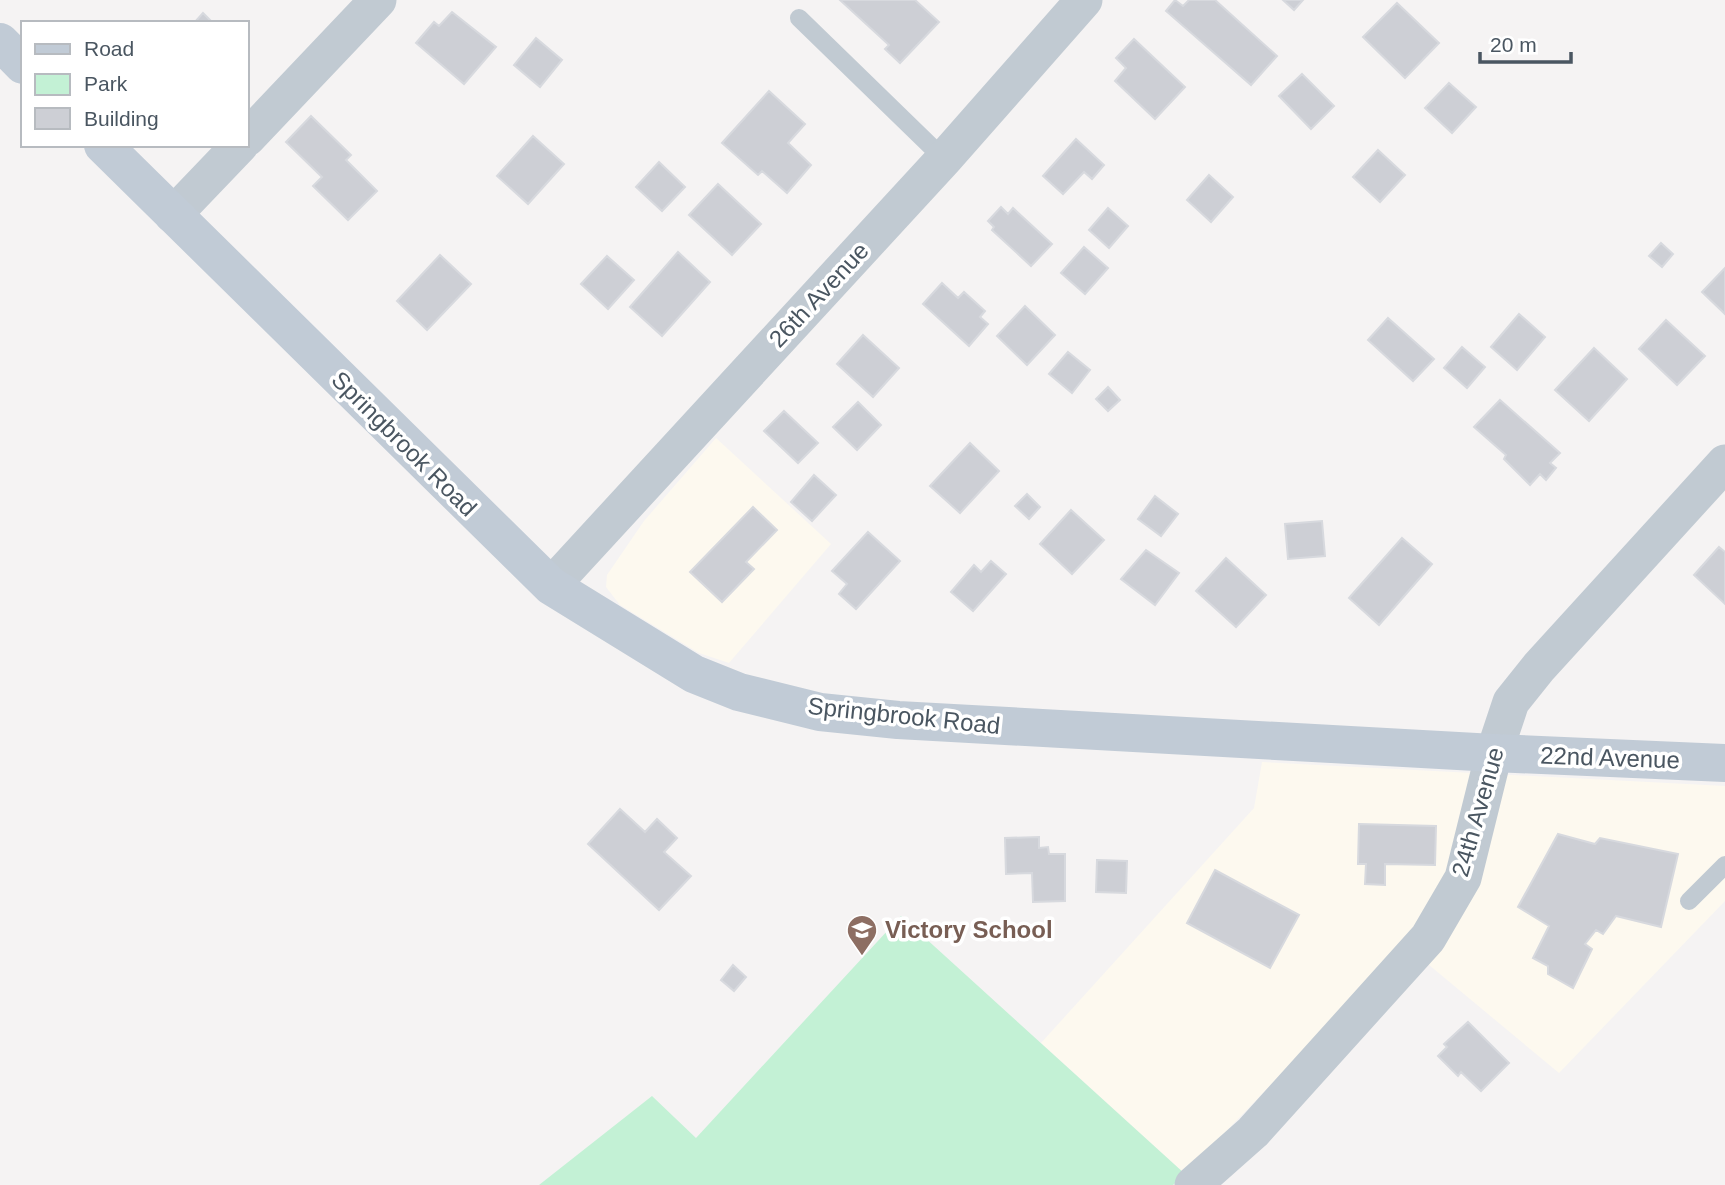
<svg xmlns="http://www.w3.org/2000/svg" width="1725" height="1185" font-family="Arial,sans-serif">
  <style>
    .commercial { fill: #fdf9ef }
    .green { fill: #c3f1d5 }
    .building { fill: #cdcfd5; stroke: #d7d9de; stroke-width: 2 }
    .lines { fill: none; stroke-linecap: round; stroke-linejoin: round }
    .lane { stroke: #c1cad2; stroke-width: 18 }
    .street { stroke: #c1cad2; stroke-width: 37 }
    .secondary { stroke: #c1cbd6; stroke-width: 38 }
    .labels { text-anchor: middle; stroke-width: 7; stroke-linejoin: round; paint-order: stroke }
    .street-label { font-size: 24px; fill: #4a5661; stroke: #fff }
    .education-label { font-size: 24px; font-weight: bold; fill: #785e54; stroke: #fff; text-anchor: start }
  </style>
  <rect width="100%" height="100%" fill="#f5f3f3"/>
  <path class="commercial" d="M716 438 831 544 729 663 699 653 620 605 606 587 607 575 644 521Z
    M1262 762 1725 786V901L1559 1073 1405 945 1185 1174 1041 1043 1254 808Z"/>
  <path class="green" d="M901 916 1185 1174 1173 1185H539L652 1096 696 1138Z"/>
  <path class="building" d="M840 0H915L939 22 900 63 885 49 889 45Z
    M1175 0 1183 6 1189 0H1215L1277 56 1251 85 1166 11Z
    M1283 0H1303L1294 10Z
    M1397 3 1439 43 1405 78 1363 37Z
    M452 12 496 47 464 84 416 43 434 22 439 26Z
    M203 13 213 23H194Z
    M536 38 562 60 540 87 514 65Z
    M1134 39 1185 87 1155 119 1115 81 1126 68 1116 58Z
    M1302 74 1334 106 1311 129 1279 96Z
    M1449 83 1476 107 1452 133 1425 108Z
    M769 91 805 124 788 143 811 165 787 193 762 171 758 175 722 143Z
    M311 116 351 155 346 160 377 191 348 220 313 186 322 177 286 142Z
    M533 136 564 164 528 204 497 176Z
    M1076 139 1104 165 1092 179 1084 172 1063 194 1043 176Z
    M1378 150 1405 175 1380 202 1353 177Z
    M659 162 685 187 662 211 636 187Z
    M1209 175 1233 197 1211 222 1187 200Z
    M718 184 761 224 732 255 689 215Z
    M1001 207 1008 214 1013 208 1052 244 1031 266 992 230 994 227 988 221Z
    M1108 208 1128 226 1109 248 1089 230Z
    M1661 243 1673 254 1662 267 1649 256Z
    M1084 247 1108 268 1085 294 1061 273Z
    M678 252 710 282 662 336 630 307Z
    M440 255 471 284 427 330 397 301Z
    M607 256 634 280 608 309 581 284Z
    M1725 268V314L1702 292Z
    M942 283 958 298 964 292 985 311 980 317 988 324 969 346 923 304Z
    M1025 306 1055 335 1027 365 997 336Z
    M1519 314 1545 337 1517 370 1491 347Z
    M1388 318 1434 359 1413 381 1368 340Z
    M1666 320 1705 356 1677 385 1639 349Z
    M863 335 899 368 873 397 837 364Z
    M1462 347 1485 367 1467 388 1444 368Z
    M1594 348 1627 379 1589 421 1555 390Z
    M1068 352 1090 370 1072 393 1049 374Z
    M1108 387 1120 400 1108 411 1096 399Z
    M1500 400 1560 453 1550 463 1556 468 1546 480 1540 474 1530 485 1504 459 1506 455 1474 427Z
    M858 402 881 425 857 450 833 427Z
    M784 411 818 443 798 463 764 431Z
    M970 443 999 471 960 513 930 486Z
    M814 475 836 495 812 521 791 502Z
    M1027 494 1040 507 1029 519 1015 506Z
    M1155 496 1178 514 1161 536 1138 519Z
    M753 507 777 530 746 562 754 569 722 602 690 572Z
    M1071 510 1104 540 1072 574 1040 544Z
    M1322 521 1325 556 1288 559 1285 524Z
    M868 532 900 561 856 609 839 594 847 584 832 571Z
    M1402 538 1432 564 1379 625 1349 598Z
    M1719 547 1725 552V604L1694 575Z
    M1146 550 1179 573 1155 605 1121 579Z
    M1226 558 1266 595 1236 627 1196 591Z
    M991 561 1006 574 973 611 951 592 974 565 981 572Z
    M620 809 645 832 657 819 677 838 664 852 691 876 659 910 588 844Z
    M1359 824 1436 826 1435 865 1385 864V885L1365 884 1366 864H1358Z
    M1558 834 1595 844 1600 838 1678 854 1661 927 1616 916 1603 934 1596 930 1585 944 1592 949 1573 988 1548 974V966L1533 958 1549 926 1518 907Z
    M1039 837V848L1048 847 1049 854H1065V901L1033 902 1032 873 1006 874 1005 838Z
    M1097 860 1127 861 1126 893 1096 892Z
    M1215 870 1299 915 1270 968 1187 923Z
    M733 965 746 977 734 991 721 980Z
    M1468 1022 1509 1063 1481 1091 1461 1072 1458 1076 1438 1056 1447 1047 1444 1044Z"/>
  <g class="lines">
    <path class="lane" d="M799 18 944 159
      M1689 901 1725 865"/>
    <path class="street" d="M247 138 378 0
      M173 215 240 145
      M551 586 944 159 1084 0
      M1193 1185 1253 1132 1428 938 1463 878 1494 753 1511 702 1539 667 1725 463"/>
    <path class="secondary" d="M0 42 23 65
      M103 145 551 586 694 674 739 692 820 712 898 720 1494 753 1725 763"/>
  </g>
  <defs>
    <g id="school-pin" transform="scale(1.575)"><path d="M0 17L-7.5 6A9.5 9.5 0 1 1 7.5 6Z" fill="#8d6e63" stroke="#fff"/><path d="M0-5L7-2L0 1L-7-2ZM-4 1L0 2.5L4 1V4Q0 6-4 4Z" fill="#fff"/></g>
  </defs>
  <g fill-rule="evenodd">
    <use href="#school-pin" x="862" y="930"/>
  </g>
  <g class="labels">
    <g class="street-label">
      <text transform="translate(819 295) rotate(-47)" y="8">26th Avenue</text>
      <text transform="translate(404 444) rotate(45)" y="8">Springbrook Road</text>
      <text transform="translate(904 716) rotate(6)" y="8">Springbrook Road</text>
      <text transform="translate(1610 758) rotate(2)" y="8">22nd Avenue</text>
      <text transform="translate(1478 812) rotate(-74)" y="8">24th Avenue</text>
    </g>
    <g class="education-label">
      <text x="885" y="938">Victory School</text>
    </g>
  </g>
  <rect x="21" y="21" width="228" height="126" fill="#ffffff" stroke="#b7bbc0" stroke-width="2"/>
  <rect x="35" y="44" width="35" height="10" fill="#c1cbd6" stroke="#b7bbc0" stroke-width="2"/>
  <text x="84" y="56" font-size="21" fill="#4a5661">Road</text>
  <rect x="35" y="74" width="35" height="21" fill="#c3f1d5" stroke="#b7bbc0" stroke-width="2"/>
  <text x="84" y="91" font-size="21" fill="#4a5661">Park</text>
  <rect x="35" y="108" width="35" height="21" fill="#cdcfd5" stroke="#b7bbc0" stroke-width="2"/>
  <text x="84" y="126" font-size="21" fill="#4a5661">Building</text>
  <path d="M1480 52v10h91v-10" fill="none" stroke="#4a5661" stroke-width="3.5"/>
  <text x="1490" y="52" font-size="21" fill="#4a5661" stroke="#ffffff" stroke-width="5" paint-order="stroke">20 m</text>
</svg>
